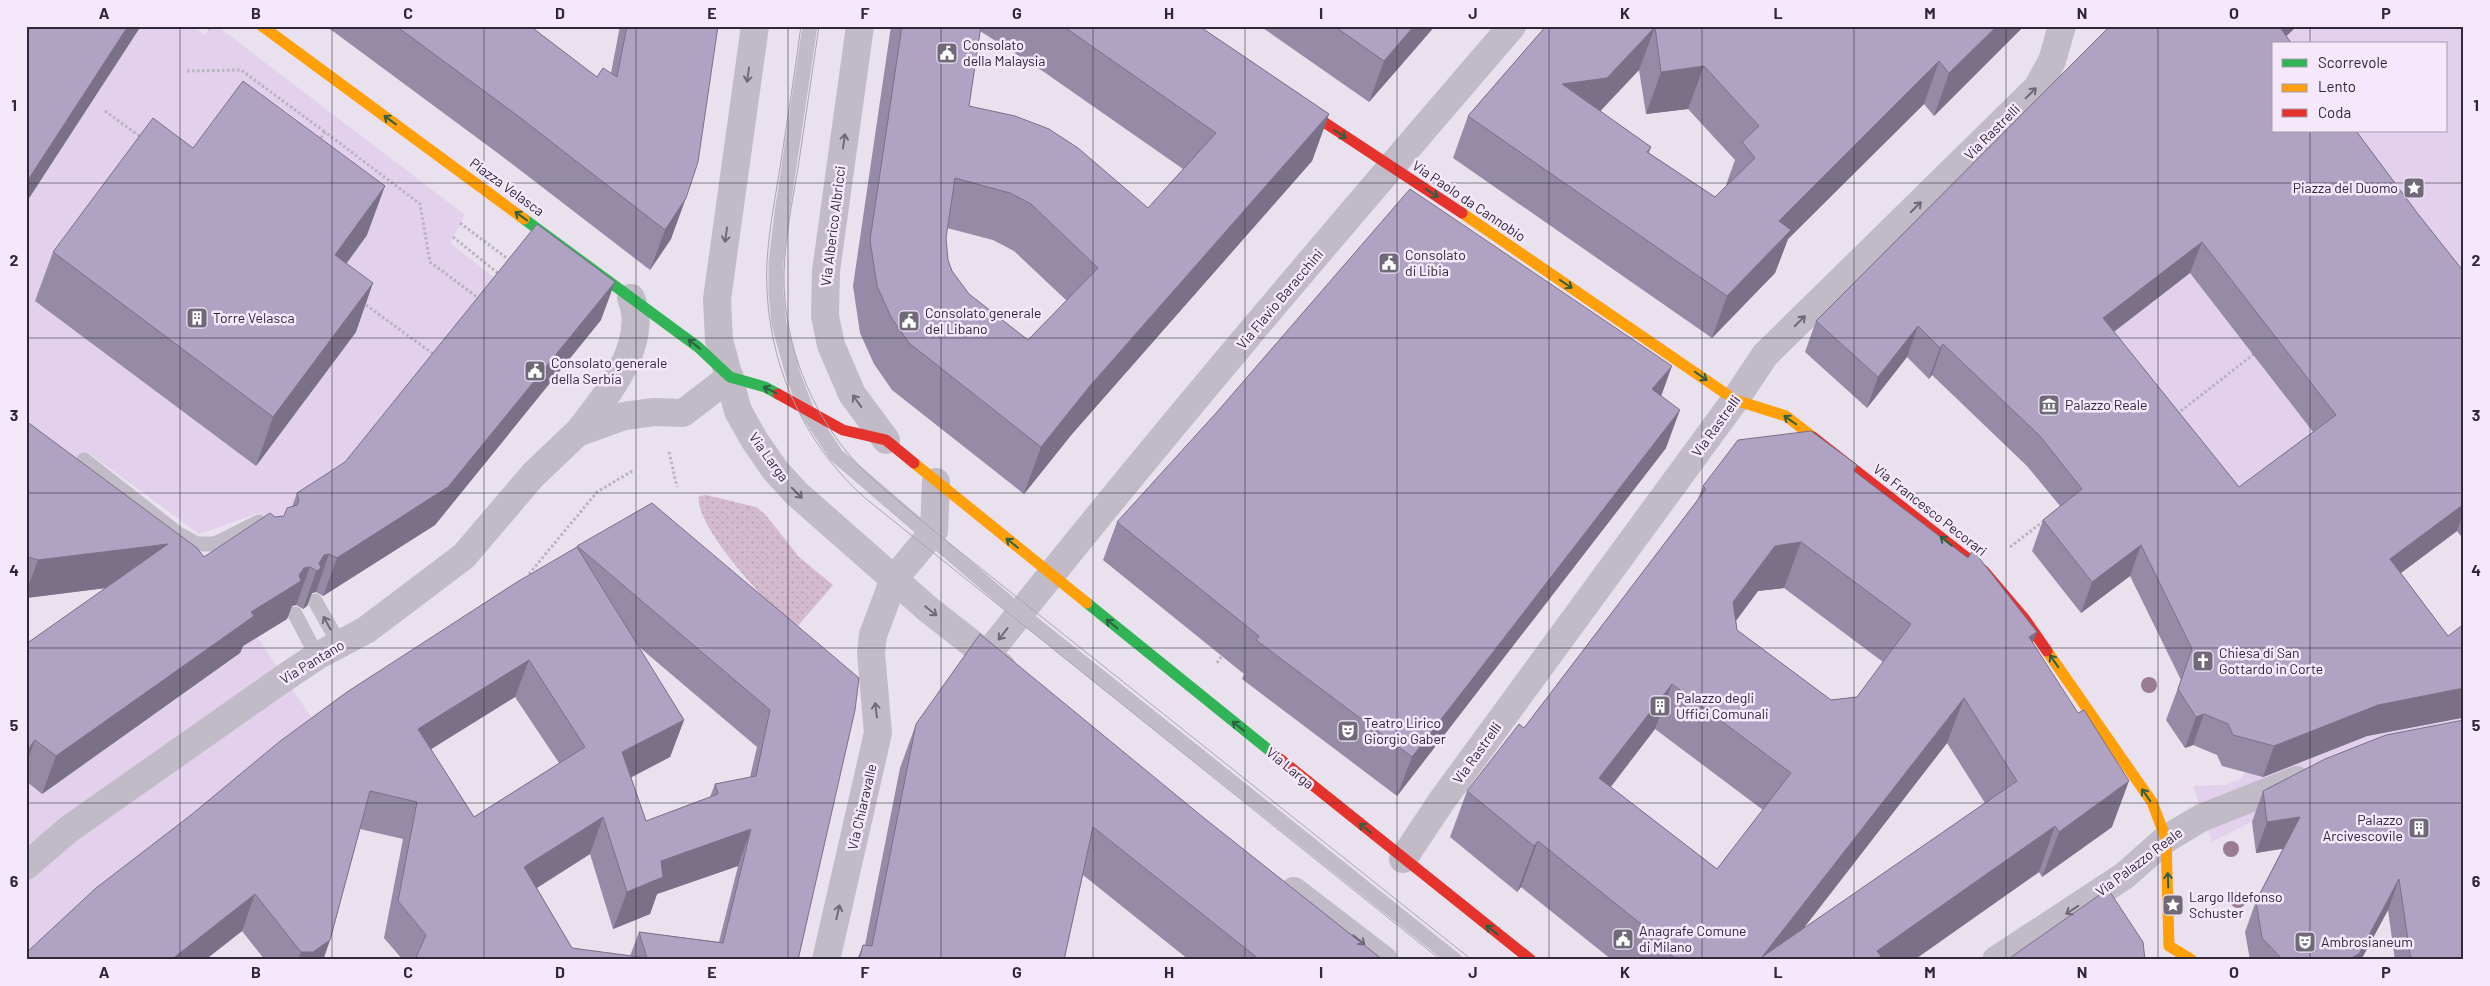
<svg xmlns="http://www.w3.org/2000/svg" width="2490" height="986" font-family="Barlow,sans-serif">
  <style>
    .park { fill: url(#park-dots) }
    .plaza { fill: #e2d0ed; fill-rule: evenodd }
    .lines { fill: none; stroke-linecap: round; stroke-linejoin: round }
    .path { stroke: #b9b2c0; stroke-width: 3; stroke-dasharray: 2.5 2.5; stroke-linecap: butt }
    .lane { stroke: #c1bac7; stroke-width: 15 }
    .street { stroke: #c1bac7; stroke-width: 28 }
    .fast { stroke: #30b455; stroke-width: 11 }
    .slow { stroke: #ff9f0a; stroke-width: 11 }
    .jam { stroke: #e5322d; stroke-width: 11 }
    .tram { stroke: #aaa4af; stroke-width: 1 }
    .tree { fill: #997c90 }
    .wall { fill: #968ba7; fill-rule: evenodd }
    .shaded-wall { fill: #7a7188 }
    .building { fill: #afa2c2; stroke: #7a7188; fill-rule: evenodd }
    .oneway { stroke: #706a78 }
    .oneway2 { stroke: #2f6044 }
    .grid { fill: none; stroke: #2e2838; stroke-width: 1; stroke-opacity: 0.55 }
    .labels { text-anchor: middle; stroke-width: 5; stroke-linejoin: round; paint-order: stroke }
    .poi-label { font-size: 14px; fill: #2e2838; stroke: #f4e8fa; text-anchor: start }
    .street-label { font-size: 14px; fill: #2e2838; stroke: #f4e8fa }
    .neatline { fill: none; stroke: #2e2838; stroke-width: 2 }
    .grid-label { font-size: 16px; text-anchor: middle; font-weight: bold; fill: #2e2838 }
  </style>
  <defs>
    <pattern id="park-dots" width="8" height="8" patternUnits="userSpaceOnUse" patternTransform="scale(1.25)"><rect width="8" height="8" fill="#d4bacd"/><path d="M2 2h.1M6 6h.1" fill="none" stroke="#b6a0b1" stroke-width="1.8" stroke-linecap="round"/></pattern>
  </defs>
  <rect width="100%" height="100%" fill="#e9e1ee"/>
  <path class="park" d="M706 495 756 507 765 514 799 557 833 585 797 627C772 611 693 525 699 496Z"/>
  <path class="plaza" d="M140 26H193L205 35 212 26H217L465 215 450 243 500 282 332 498 280 531 259 513 199 534 89 453 77 469 200 555 217 552 190 594 26 469V203ZM284 110 299 121 292 130 277 119Z
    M2297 26H2464V317L2322 131H2446V44H2278Z
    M2190 273 2324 446 2228 518 2091 349Z
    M257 637 324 736 26 960V781L42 794 240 654 237 650Z
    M2464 710V746L2326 784 2212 842 2193 786 2225 785 2240 779 2246 772 2427 714Z"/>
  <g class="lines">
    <path class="path" d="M204 26 210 29
      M187 71 241 70 325 132
      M105 111 141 137
      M318 142 325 132 420 204 430 262 481 300
      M460 223 512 262
      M453 237 499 274
      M362 302 436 356
      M2177 414 2254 354
      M669 452 677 487
      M2010 547 2045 520
      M529 574 597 492 634 470
      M1217 663 1222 656"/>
    <path class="lane" d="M810 26 782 213 776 263V293L779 324 794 378 807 411 836 455 1020 613 1455 960
      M84 460 177 533 197 544H215L259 522
      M315 601 340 645
      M295 614 317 656"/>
    <path class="street" d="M755 26 717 299 719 340 738 411 755 441 775 470 797 494 929 610 1002 667
      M860 26 826 271 825 316 831 345 852 394 886 440
      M578 432C605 399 650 343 631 298
      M987 655C1156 441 1334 233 1512 26
      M1403 859 1443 799 1735 400 1765 355 2037 88 2052 61 2062 26
      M26 866 69 829 284 678 317 656 366 630 464 556 533 475 577 433 624 416 654 412 683 413 730 377
      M1294 891 1384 960
      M826 960 878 733 871 653 873 635 894 579 934 531 936 482
      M1996 960 2124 876 2166 839 2201 818 2297 780"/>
    <path class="fast" d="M524 219 698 347 730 377 765 387 778 394
      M1087 603 1275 755"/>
    <path class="slow" d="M262 26 524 219
      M1462 213 1735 400 1786 416 1813 437
      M914 463 1087 603
      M2047 651 2152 802 2166 839 2169 946 2192 960"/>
    <path class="jam" d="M1295 103 1462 213
      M778 394 843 430 886 440 914 463
      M1813 437 1984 571 2024 618 2047 651
      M1275 755 1531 960"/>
    <path class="tram" d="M801 26C795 71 788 116 781 161 776 194 769 228 767 262 763 352 798 438 865 498L1441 960
      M819 26C812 74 805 121 798 168 792 203 785 238 784 274 783 335 805 398 842 446 867 479 903 504 934 531L1472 960"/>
  </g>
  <g class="tree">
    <circle cx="2149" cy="685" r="8"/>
    <circle cx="2231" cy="849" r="8"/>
    <circle cx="2238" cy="900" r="8"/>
  </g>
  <path class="wall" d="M326 26H530L597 77 611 73 620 26H718L671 239 650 270 503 157Z
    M891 26H1199L1329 114 1312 161 1072 434 1024 494 892 390 874 364 860 333 853 286ZM980 31 1044 72 1183 169 1148 208 969 106ZM947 228 993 240 1014 251 1067 301 1028 340 969 294 952 271 948 260 946 238Z
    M1260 26H1435L1369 102Z
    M1546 26H2023L2022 28 1934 116 1924 104 1788 239 1775 273 1712 338 1453 158 1468 116ZM1639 70 1646 114 1688 109 1735 160 1726 185H1727L1715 197 1649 153 1651 147 1600 111Z
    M2110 26H2297L2286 36 2418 214 2464 272V540L2457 531 2401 573 2448 636 2464 624V718H2461L2367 736 2263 777 2222 766 2217 755 2193 745 2185 748 2166 720 2181 680 2130 576 2081 613 2032 551 2043 520 2060 506 2027 466 1932 375 1929 379 1907 357 1867 408 1805 352 1816 321ZM2190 273 2313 432 2239 487 2114 332Z
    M193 148 367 235 347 263 356 332 256 466 35 301 53 252Z
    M601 320 435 525 323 596 316 592 312 593 307 606 303 609 296 605 292 606 287 619 243 646 240 653 42 794 26 781V644L106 588 26 598V421L204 557 275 517 284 516 292 507 297 493Z
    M1661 396 1666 448 1397 796 1242 679 1244 674 1103 560 1117 522Z
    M1855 472 2033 643 2112 827 2042 877 2039 872 1914 960H1612L1521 887 1517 892 1450 837 1467 791 1524 728 1697 501 1703 486ZM1784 588 1883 662 1857 697 1831 700 1737 630 1736 621 1758 591ZM1655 729 1763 810 1717 869 1611 787ZM1947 743 1985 803 1803 929Z
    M577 546 859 678 798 960H403L384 938 403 839 360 829 330 940 323 960H265L242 931 205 960H26L577 548ZM638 646 757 747 750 777 715 784 710 797 646 821 631 777 670 757 684 720ZM515 697 559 763 474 817 431 749ZM590 854 613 929 650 914 657 894 738 866 719 942 639 932 630 956 572 948 537 888Z
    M2464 720V960H2395L2388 910 2361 960H2250L2245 932 2256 901 2283 848 2256 853 2252 822 2263 791Z
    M916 724 1204 818 1383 960H1189L1083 875 1064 960H857L863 945H865L900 768Z"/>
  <path class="shaded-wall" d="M128 26H141L26 203V183Z
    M1414 26H1435L1369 102 1384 61Z
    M1997 26H2023L2022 28 1934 116 1949 73Z
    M2276 26H2297L2278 44Z
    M1655 27 1639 70 1591 121 1562 84Z
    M1939 61 1924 104 1788 239 1775 273 1712 338 1727 296 1779 221Z
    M1704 66 1688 109 1646 114 1661 72Z
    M1329 114 1312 161 1072 434 1024 494 1041 447 1089 387Z
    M385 186 367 235 317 303 335 255Z
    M686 198 671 239 650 270 665 230Z
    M2202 242 2190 273 2091 349 2103 318Z
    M615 282 601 320 435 525 323 596 337 558Z
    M373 283 356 332 256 466 273 417Z
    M1918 326 1907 357 1867 408 1878 377Z
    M1943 344 1932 375 1929 379 1940 348Z
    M1672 366 1658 405 1652 389Z
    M1680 410 1666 448 1397 796 1412 757Z
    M2464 504V512L2457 531 2378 590 2390 559Z
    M1801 542 1784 588 1758 591 1716 647 1733 602 1775 546Z
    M168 544 154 582 26 598V592L38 560Z
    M2141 545 2130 576 2081 613 2092 582Z
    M329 554 316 592 312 593 307 606 303 609 319 563 324 555Z
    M310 567 296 605 292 606 287 619 243 646 240 653 42 794 56 756 299 575 304 568Z
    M2037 632 2020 678 2029 637Z
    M529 660 515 697 404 766 418 729Z
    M1672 684 1655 729 1582 823 1599 778Z
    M2464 688V718H2461L2367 736 2263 777 2274 746 2378 705Z
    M1964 698 1947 743 1779 960 1762 957Z
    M2204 714 2193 745 2185 748 2196 717Z
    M684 720 670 757 609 789 622 752Z
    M35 740 26 764V752Z
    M2129 781 2112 827 2042 877 2059 832Z
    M603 817 590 854 511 904 524 867Z
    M2300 817 2288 848 2256 853 2267 822Z
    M2055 826 2039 872 1914 960H1874L1877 951Z
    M751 829 738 866 657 894 650 914 613 929 627 892 661 861Z
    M1538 841 1521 887 1517 892 1534 846Z
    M2399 879 2388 910 2361 960H2347Z
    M255 894 242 931 205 960H171Z
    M330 940 323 960H298L301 952Z"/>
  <path class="building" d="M26 26H128L26 183Z
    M396 26H530L597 77 603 68 617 77 627 26H718L698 162 686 198 665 230 518 116Z
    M902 26H981L969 106 1015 116 1049 129 1078 148 1148 208 1216 133 1063 26H1199L1329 114 1089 387 1041 447 909 343 891 317 877 286 870 240ZM955 178 1010 193 1031 204 1098 268 1028 340 969 294 952 271 948 260 946 238Z
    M1334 26H1414L1384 61Z
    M1546 26H1997L1949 73 1939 61 1779 221 1791 230 1727 296 1468 116ZM1655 27 1661 72 1704 66 1759 126 1742 142 1755 158 1715 197 1647 152 1651 147 1562 84 1607 78Z
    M2110 26H2279L2292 44H2274V131H2356L2418 214 2464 272V504L2390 559 2448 636 2464 624V688L2378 705 2274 746 2233 735 2228 724 2204 714 2196 717 2178 689 2192 649 2141 545 2092 582 2043 520 2082 489 2039 435 1943 344 1940 348 1918 326 1878 377 1816 321ZM2202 242 2336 415 2239 487 2103 318Z
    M243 81 385 186 335 255 373 283 273 417 53 252 153 118 193 148Z
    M1410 189 1672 366 1652 389 1680 410 1412 757 1256 640 1259 636 1117 522 1217 412Z
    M537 224 615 282 448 487 337 558 329 554 324 555 319 563 321 568 317 571 310 567 304 568 299 575 301 581 251 612 254 616 56 756 35 740 26 752V644L168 544 38 560 26 556V421L197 548 204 557 270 513 275 517 284 516 287 508 297 505 299 501 297 493 345 462Z
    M1811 431 1857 465 1854 471 1968 558 1973 550 2037 632 2029 637 2078 713 2084 710 2129 781 2059 832 2055 826 1877 951 1881 956 1875 960H1677L1664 949 1667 945 1538 841 1534 846 1467 791 1519 724 1524 728 1706 489 1703 486 1738 440ZM1801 542 1911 624 1857 697 1831 700 1737 630 1733 602 1775 546ZM1672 684 1791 773 1717 869 1599 778ZM1964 698 2017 781 1762 957Z
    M652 503 859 678 855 710 798 960H415L426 935 398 901 417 802 370 791 330 940 313 952H301L255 894 171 960H26V953L96 888 191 815 279 742 347 692 517 582 577 547 684 720 622 752 646 821 718 794 715 784 756 776 770 710 577 546ZM529 660 585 747 474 817 418 729ZM603 817 627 892 663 877 661 861 751 829 723 943 639 932 647 958 572 948 524 867Z
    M980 634 1204 818 1383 960H1260L1093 827 1064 960H859L863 945 872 946 916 724Z
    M2464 720V960H2411L2399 879 2359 954 2347 960H2283L2262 938 2256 901 2300 817 2267 822 2263 791 2325 759 2386 735Z
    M2108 889 2143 942 2145 960H2007Z"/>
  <defs><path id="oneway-shaft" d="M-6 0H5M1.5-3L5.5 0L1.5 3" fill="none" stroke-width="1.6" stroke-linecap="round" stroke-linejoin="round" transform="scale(1.25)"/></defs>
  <g class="oneway">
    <use href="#oneway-shaft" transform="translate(748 75) rotate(98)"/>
    <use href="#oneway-shaft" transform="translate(2031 93) rotate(-45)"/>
    <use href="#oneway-shaft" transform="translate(844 141) rotate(-82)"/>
    <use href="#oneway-shaft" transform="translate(1916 207) rotate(-45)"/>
    <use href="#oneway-shaft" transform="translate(726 235) rotate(98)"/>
    <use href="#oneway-shaft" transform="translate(1800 321) rotate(-45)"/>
    <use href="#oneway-shaft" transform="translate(857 401) rotate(-126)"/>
    <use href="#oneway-shaft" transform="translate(797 493) rotate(45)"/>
    <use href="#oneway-shaft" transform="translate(931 611) rotate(39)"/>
    <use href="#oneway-shaft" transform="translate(327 623) rotate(-119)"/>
    <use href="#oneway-shaft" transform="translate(1003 634) rotate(128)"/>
    <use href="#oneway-shaft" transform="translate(876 710) rotate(-97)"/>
    <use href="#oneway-shaft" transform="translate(2072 910) rotate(147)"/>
    <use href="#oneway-shaft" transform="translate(838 912) rotate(-77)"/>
    <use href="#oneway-shaft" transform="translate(1359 940) rotate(38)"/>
  </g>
  <g class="oneway2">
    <use href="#oneway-shaft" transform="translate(390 120) rotate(-144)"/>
    <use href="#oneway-shaft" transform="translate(1340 134) rotate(33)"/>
    <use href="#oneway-shaft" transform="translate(1432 193) rotate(33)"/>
    <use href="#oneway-shaft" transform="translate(521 216) rotate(-144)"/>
    <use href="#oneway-shaft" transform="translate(1566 284) rotate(34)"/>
    <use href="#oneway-shaft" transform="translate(694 344) rotate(-142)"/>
    <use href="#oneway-shaft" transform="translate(1701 376) rotate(35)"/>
    <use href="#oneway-shaft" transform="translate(770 390) rotate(-154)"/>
    <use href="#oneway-shaft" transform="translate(1790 420) rotate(-145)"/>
    <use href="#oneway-shaft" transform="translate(1946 541) rotate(-142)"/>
    <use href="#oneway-shaft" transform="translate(1012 543) rotate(-141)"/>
    <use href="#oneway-shaft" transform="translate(1112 624) rotate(-141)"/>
    <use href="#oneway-shaft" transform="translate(2054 661) rotate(-125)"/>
    <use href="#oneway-shaft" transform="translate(1238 726) rotate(-141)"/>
    <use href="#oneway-shaft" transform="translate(2146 795) rotate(-125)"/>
    <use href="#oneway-shaft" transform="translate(1365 828) rotate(-141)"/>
    <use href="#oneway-shaft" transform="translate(2168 880) rotate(-92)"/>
    <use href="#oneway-shaft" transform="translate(1492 930) rotate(-142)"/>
  </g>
  <path class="grid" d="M180 26V960M332 26V960M484 26V960M636 26V960M788 26V960M941 26V960M1093 26V960M1245 26V960M1397 26V960M1549 26V960M1702 26V960M1854 26V960M2006 26V960M2158 26V960M2310 26V44M2310 131V960M26 183H2464M26 338H2464M26 493H2464M26 648H2464M26 803H2464"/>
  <defs>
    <g id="civic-square" transform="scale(1.125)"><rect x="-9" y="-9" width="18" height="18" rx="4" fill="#6f6978" stroke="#f4e8fa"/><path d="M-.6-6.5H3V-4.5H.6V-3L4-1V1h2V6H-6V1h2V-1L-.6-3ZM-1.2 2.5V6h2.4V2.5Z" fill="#fff"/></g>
    <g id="sight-square" transform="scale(1.125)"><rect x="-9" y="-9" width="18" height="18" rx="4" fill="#6f6978" stroke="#f4e8fa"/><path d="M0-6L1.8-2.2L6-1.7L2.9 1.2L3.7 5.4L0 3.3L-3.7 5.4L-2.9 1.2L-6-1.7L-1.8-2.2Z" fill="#fff"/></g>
    <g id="building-square" transform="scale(1.125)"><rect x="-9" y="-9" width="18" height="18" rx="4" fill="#6f6978" stroke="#f4e8fa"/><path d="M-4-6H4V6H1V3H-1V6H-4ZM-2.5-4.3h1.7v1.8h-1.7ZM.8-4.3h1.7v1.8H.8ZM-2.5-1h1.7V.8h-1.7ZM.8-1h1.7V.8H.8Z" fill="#fff"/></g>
    <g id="museum-square" transform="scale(1.125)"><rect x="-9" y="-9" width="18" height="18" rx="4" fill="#6f6978" stroke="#f4e8fa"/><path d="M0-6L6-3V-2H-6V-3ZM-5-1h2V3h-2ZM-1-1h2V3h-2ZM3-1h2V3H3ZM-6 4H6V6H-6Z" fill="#fff"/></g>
    <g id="church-square" transform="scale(1.125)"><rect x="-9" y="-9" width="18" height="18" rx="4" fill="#6f6978" stroke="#f4e8fa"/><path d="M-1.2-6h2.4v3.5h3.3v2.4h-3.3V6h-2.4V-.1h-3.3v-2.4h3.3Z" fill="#fff"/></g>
    <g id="theatre-square" transform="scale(1.125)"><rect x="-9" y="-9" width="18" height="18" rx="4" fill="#6f6978" stroke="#f4e8fa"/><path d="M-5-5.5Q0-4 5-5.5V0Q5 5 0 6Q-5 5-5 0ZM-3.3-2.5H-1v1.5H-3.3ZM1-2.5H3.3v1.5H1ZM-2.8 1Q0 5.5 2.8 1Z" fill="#fff"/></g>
  </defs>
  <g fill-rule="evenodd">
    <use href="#civic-square" x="947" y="53"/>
    <use href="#sight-square" x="2414" y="188"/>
    <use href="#civic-square" x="1389" y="263"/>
    <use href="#building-square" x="197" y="318"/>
    <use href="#civic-square" x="909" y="321"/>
    <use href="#civic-square" x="535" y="371"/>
    <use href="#museum-square" x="2049" y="405"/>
    <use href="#church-square" x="2203" y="661"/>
    <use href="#building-square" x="1660" y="706"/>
    <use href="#theatre-square" x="1348" y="731"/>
    <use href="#building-square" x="2419" y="828"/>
    <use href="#sight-square" x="2173" y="905"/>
    <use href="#civic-square" x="1623" y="939"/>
    <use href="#theatre-square" x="2305" y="942"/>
  </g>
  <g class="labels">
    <g class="poi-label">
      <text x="963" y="50">Consolato<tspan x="963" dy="16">della Malaysia</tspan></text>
      <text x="2398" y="193" text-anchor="end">Piazza del Duomo</text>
      <text x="1405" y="260">Consolato<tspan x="1405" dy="16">di Libia</tspan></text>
      <text x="925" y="318">Consolato generale<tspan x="925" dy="16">del Libano</tspan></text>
      <text x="213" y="323">Torre Velasca</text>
      <text x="551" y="368">Consolato generale<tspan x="551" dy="16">della Serbia</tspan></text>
      <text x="2065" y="410">Palazzo Reale</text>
      <text x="2219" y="658">Chiesa di San<tspan x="2219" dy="16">Gottardo in Corte</tspan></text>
      <text x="1676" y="703">Palazzo degli<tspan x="1676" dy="16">Uffici Comunali</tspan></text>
      <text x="1364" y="728">Teatro Lirico<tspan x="1364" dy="16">Giorgio Gaber</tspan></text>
      <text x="2403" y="825" text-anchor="end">Palazzo<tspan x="2403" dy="16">Arcivescovile</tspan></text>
      <text x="2189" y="902">Largo Ildefonso<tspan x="2189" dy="16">Schuster</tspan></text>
      <text x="1639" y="936">Anagrafe Comune<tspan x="1639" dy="16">di Milano</tspan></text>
      <text x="2321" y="947">Ambrosianeum</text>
    </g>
    <g class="street-label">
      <text transform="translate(1992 132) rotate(-45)" y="5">Via Rastrelli</text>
      <text transform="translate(507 187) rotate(36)" y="5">Piazza Velasca</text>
      <text transform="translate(1469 201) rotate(34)" y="5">Via Paolo da Cannobio</text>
      <text transform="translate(833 226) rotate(-83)" y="5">Via Alberico Albricci</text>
      <text transform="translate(1280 299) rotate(-50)" y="5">Via Flavio Baracchini</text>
      <text transform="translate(1716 426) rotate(-54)" y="5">Via Rastrelli</text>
      <text transform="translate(769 457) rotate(54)" y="5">Via Larga</text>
      <text transform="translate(1930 510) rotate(38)" y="5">Via Francesco Pecorari</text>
      <text transform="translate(312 662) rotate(-31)" y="5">Via Pantano</text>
      <text transform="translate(1477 753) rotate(-54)" y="5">Via Rastrelli</text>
      <text transform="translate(1290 768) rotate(39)" y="5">Via Larga</text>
      <text transform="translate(862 807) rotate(-77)" y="5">Via Chiaravalle</text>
      <text transform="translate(2139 862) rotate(-37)" y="5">Via Palazzo Reale</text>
    </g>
  </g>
  <rect width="2490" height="986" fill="none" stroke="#f4e8fa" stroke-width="55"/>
  <rect x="2272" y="42" width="175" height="90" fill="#f4e8fa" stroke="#a59bac"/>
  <rect x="2282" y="59" width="25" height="8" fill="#30b455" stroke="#a59bac"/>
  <text x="2318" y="68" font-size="15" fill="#2e2838">Scorrevole</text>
  <rect x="2282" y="84" width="25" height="8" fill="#ff9f0a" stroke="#a59bac"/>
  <text x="2318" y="92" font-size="15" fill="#2e2838">Lento</text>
  <rect x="2282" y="109" width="25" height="8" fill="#e5322d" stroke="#a59bac"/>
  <text x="2318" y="118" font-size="15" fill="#2e2838">Coda</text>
  <rect x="28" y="28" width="2434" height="930" class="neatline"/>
  <g class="grid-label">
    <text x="104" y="19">A</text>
    <text x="256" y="19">B</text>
    <text x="408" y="19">C</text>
    <text x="560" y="19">D</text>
    <text x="712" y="19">E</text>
    <text x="865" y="19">F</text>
    <text x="1017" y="19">G</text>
    <text x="1169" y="19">H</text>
    <text x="1321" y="19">I</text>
    <text x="1473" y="19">J</text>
    <text x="1625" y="19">K</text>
    <text x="1778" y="19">L</text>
    <text x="1930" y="19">M</text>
    <text x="2082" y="19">N</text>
    <text x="2234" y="19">O</text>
    <text x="2386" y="19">P</text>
    <text x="14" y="111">1</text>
    <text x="2476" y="111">1</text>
    <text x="14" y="266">2</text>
    <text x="2476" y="266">2</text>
    <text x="14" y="421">3</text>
    <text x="2476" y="421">3</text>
    <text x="14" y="576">4</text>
    <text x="2476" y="576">4</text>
    <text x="14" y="731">5</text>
    <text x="2476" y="731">5</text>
    <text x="14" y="887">6</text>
    <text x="2476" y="887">6</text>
    <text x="104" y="978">A</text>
    <text x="256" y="978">B</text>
    <text x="408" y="978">C</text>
    <text x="560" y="978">D</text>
    <text x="712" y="978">E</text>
    <text x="865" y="978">F</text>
    <text x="1017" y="978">G</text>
    <text x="1169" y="978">H</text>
    <text x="1321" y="978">I</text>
    <text x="1473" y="978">J</text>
    <text x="1625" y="978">K</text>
    <text x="1778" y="978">L</text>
    <text x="1930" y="978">M</text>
    <text x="2082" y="978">N</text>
    <text x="2234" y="978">O</text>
    <text x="2386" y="978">P</text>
  </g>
</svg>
